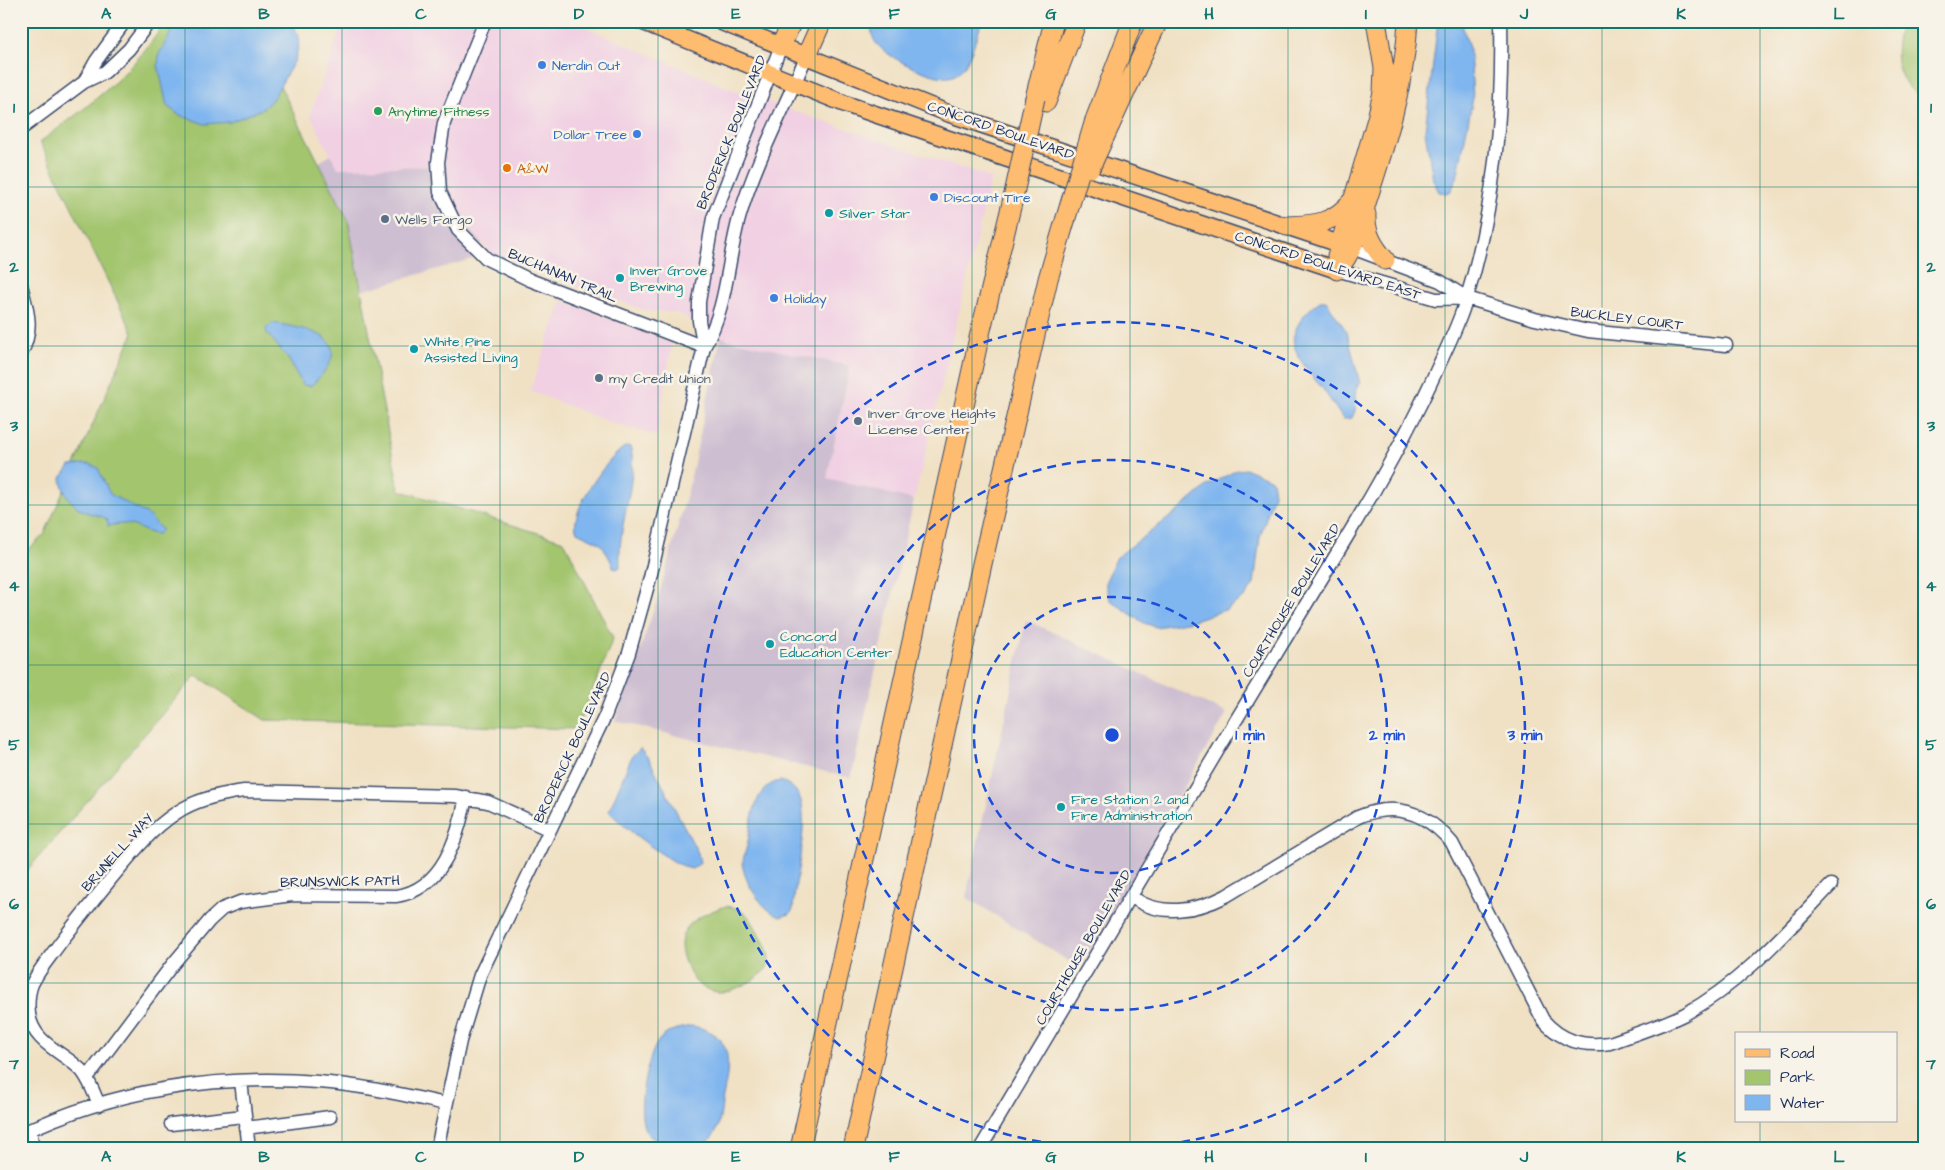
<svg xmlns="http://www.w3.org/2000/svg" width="1945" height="1170" font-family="'Architects Daughter',sans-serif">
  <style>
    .built { fill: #f1d0e3 }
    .industrial { fill: #cebed1 }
    .green { fill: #a3c56e; stroke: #5f7a66 }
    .water { fill: #80b6ef; stroke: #4e72a6 }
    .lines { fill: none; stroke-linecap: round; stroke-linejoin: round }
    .minor-casing { stroke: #3b4a6d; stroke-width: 15 }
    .major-casing { stroke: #3b4a6d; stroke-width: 19 }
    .highway-casing { stroke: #3b4a6d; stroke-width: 21 }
    .minor { stroke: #fff; stroke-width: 12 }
    .major { stroke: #fdbc70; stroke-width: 16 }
    .highway { stroke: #fdbc70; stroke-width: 19 }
    .highway-bridge-casing { stroke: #3b4a6d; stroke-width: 21; stroke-linecap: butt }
    .highway-bridge { stroke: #fdbc70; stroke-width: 19 }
    .grid { fill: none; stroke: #0f766e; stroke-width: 1; stroke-opacity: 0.55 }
    .ring { fill: none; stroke: #1d4ed8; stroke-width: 2.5; stroke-dasharray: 9 6 }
    .shop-dot { fill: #3f7fe0; stroke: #f7f3e8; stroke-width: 2 }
    .leisure-dot { fill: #2e9e5b; stroke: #f7f3e8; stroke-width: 2 }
    .food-dot { fill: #e8710a; stroke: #f7f3e8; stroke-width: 2 }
    .culture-dot { fill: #0f9aa8; stroke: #f7f3e8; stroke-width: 2 }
    .service-dot { fill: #5c6f8a; stroke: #f7f3e8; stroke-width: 2 }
    .labels { text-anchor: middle; stroke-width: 5; stroke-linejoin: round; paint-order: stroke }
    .shop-label { font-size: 14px; fill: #366cbe; stroke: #f7f3e8; text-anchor: start }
    .leisure-label { font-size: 14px; fill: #27864d; stroke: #f7f3e8; text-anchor: start }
    .street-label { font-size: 14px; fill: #1b2f5e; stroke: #f7f3e8 }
    .food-label { font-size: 14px; fill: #c56008; stroke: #f7f3e8; text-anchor: start }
    .culture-label { font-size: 14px; fill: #0d838f; stroke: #f7f3e8; text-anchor: start }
    .service-label { font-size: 14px; fill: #4e5e75; stroke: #f7f3e8; text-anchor: start }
    .centre { fill: #1d4ed8; stroke: #f7f3e8; stroke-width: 2.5 }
    .ring-label { font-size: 15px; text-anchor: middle; font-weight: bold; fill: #1d4ed8; stroke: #f7f3e8; stroke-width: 5; stroke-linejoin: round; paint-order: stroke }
    .neatline { fill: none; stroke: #0f766e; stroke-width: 2 }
    .grid-label { font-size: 16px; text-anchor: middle; font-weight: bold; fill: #0f766e }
  </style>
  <rect width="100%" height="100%" fill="#f7f3e8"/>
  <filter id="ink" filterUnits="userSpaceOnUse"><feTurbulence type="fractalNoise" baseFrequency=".02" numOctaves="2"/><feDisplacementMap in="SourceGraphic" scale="10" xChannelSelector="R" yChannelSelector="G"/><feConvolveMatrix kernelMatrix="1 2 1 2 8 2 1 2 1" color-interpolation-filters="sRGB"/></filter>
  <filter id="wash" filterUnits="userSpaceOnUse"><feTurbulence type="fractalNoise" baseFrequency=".0096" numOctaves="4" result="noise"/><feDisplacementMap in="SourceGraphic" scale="20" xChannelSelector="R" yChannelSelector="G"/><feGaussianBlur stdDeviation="1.12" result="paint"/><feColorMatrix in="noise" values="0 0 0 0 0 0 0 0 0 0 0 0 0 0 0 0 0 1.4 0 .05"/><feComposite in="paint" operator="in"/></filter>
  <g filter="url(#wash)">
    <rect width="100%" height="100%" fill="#f0e1c4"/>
    <path class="built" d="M344 21H570L741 93 991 178 914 500 827 479 850 366 729 340 677 313 644 310 492 254 465 224 449 189 447 166 337 168 310 114Z
      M562 300 672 343 657 436 612 423 530 391Z"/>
    <path class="industrial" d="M331 155 338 168 447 166 449 189 465 224 482 243 472 259 361 291 348 220 319 162Z
      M721 336 729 340 850 366 827 478 914 500 851 778 615 721 659 595 689 486Z
      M1026 620 1227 713 1080 968 966 897Z"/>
    <path class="green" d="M166 21H199L265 56 348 220 399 490 564 541 613 638 597 680 576 729 265 720 196 675 30 867 21 880V556L44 535 133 333 40 142C91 104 131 75 166 21Z
      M1902 21H1924V99C1893 82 1892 51 1902 21Z
      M726 906C743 908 749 915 757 930 763 941 772 953 768 966 763 978 731 993 718 992 709 992 697 985 693 978 667 936 686 919 726 906Z"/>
    <path class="water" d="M180 21H292L300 40 295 60 272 100 262 109 230 122 205 124 179 115 167 106 158 65 159 54 175 25Z
      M873 21H982C977 34 970 62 961 70 957 75 950 78 944 77 925 75 888 58 876 43 871 36 871 29 873 21Z
      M1438 21H1461L1470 51 1473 98 1457 178 1451 191 1446 193 1439 192 1433 180 1425 131Z
      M1320 301H1326L1347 332 1360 384 1357 386 1355 411 1352 418 1343 419C1336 409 1330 399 1323 389 1313 377 1290 352 1294 335 1298 320 1309 309 1320 301Z
      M272 323C314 330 361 338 311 386L303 385 287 357 267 333 266 329Z
      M627 446 630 447C637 463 627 503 624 520 621 535 619 551 620 567L617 569 614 568C600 539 605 546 577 532 567 514 609 454 627 446Z
      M83 464H90L98 468 110 494 148 515 162 530 158 534C149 534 142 529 134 526 126 523 117 524 108 526 108 523 108 521 106 519 101 515 92 515 86 512 73 507 62 492 61 478L70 466Z
      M1247 469 1272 480 1274 494 1260 536 1254 584 1245 597 1225 610 1187 622 1156 627 1144 623 1110 600 1105 583 1117 557 1174 514 1207 486 1237 470Z
      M640 748 649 759 698 853 700 863 692 869C675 867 621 826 609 811L632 756Z
      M780 781C792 784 800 793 802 805 807 832 795 879 793 909L790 914 780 917C763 910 747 886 743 868 742 860 745 853 747 846 752 824 752 786 780 781Z
      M692 1026C735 1034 730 1064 723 1097 721 1108 721 1121 716 1131 708 1148 687 1152 670 1146 662 1143 653 1140 647 1133 634 1117 647 1053 660 1039 669 1030 680 1028 692 1026Z"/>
  </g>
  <g filter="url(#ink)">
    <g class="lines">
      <g class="minor-casing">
        <path id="minor" d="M485 21 444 123 438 162 440 192 458 230 487 259 530 280 704 347
          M84 82 96 61 125 21
          M21 129 84 82 105 72 129 49 150 21
          M1352 248 1440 281 1467 298 1535 319 1588 331 1726 345
          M1337 270 1436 299 1467 298
          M21 285C28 312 34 328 21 354
          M704 347 699 321V302L713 218 781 46
          M1131 896C1158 918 1197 911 1226 896L1358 817C1396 801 1427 813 1452 843L1543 1020C1561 1041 1583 1047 1610 1043 1634 1034 1661 1026 1685 1014 1743 982 1785 933 1831 885
          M87 1078 172 965 210 920 222 909 240 902 292 895 396 896C442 890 458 838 466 797
          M241 1081 249 1149
          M99 1105C94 1093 90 1081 82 1071 64 1052 33 1044 29 1014 28 1004 28 994 32 984 39 969 51 956 60 943 76 922 93 901 110 880 130 856 149 831 176 813 196 799 221 794 244 791L455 796 488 802 550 830
          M171 1124 244 1116
          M246 1128 330 1117
          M30 1130 32 1142 35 1149
          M21 1134C112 1090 218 1074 318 1082 362 1085 404 1095 446 1104
          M437 1149 460 1041 480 975 605 716 629 653 650 578 704 347C728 307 727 259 740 215 756 161 784 109 806 57
          M980 1149C1063 1012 1144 873 1227 735 1266 670 1306 605 1345 540 1379 484 1411 427 1438 367 1449 344 1460 321 1467 297 1495 207 1503 115 1501 21"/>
      </g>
      <g class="major-casing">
        <path id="major" d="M641 21 848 105 1337 270
          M719 21 950 114 1352 248"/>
      </g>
      <g class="highway-casing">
        <path id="highway" d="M781 46 792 21
          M806 57 822 21
          M1035 98 1054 21
          M1046 102 1077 21
          M1095 120 1133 21
          M1110 125 1158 21
          M1366 214C1365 233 1373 246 1385 260
          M1287 226C1316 225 1333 224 1353 200
          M1337 256 1377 119 1383 92 1384 68 1376 21
          M1337 270C1355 250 1359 225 1367 200 1386 142 1405 83 1408 21
          M800 1149 979 338 1012 203
          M853 1149 982 564 1048 279 1065 221"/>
      </g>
      <use href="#minor" class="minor"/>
      <use href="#major" class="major"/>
      <use href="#highway" class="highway"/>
      <g class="highway-bridge-casing">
        <path id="highway-bridge" d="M1090 168 1110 125
          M1012 203 1035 98
          M1065 221 1095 120"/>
      </g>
      <use href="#highway-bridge" class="highway-bridge"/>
    </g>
  </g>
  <path class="grid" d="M185 21V1149M342 21V1149M500 21V1149M658 21V1149M815 21V1149M972 21V1149M1130 21V1149M1288 21V1149M1445 21V1149M1602 21V1149M1760 21V1034M21 187H1924M21 346H1924M21 505H1924M21 665H1924M21 824H1924M21 983H1924M1760 1121V1149"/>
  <g class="ring">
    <circle cx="1112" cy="735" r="138"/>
    <circle cx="1112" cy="735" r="275"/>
    <circle cx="1112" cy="735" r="413"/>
  </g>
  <g class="shop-dot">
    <circle cx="542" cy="65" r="5"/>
    <circle cx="637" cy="134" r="5"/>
    <circle cx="934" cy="197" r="5"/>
    <circle cx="774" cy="298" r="5"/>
  </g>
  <circle class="leisure-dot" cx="378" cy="111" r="5"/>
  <circle class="food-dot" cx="507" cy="168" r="5"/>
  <g class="culture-dot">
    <circle cx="829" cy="213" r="5"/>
    <circle cx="620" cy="278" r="5"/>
    <circle cx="414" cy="349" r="5"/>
    <circle cx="770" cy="644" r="5"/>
    <circle cx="1061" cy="807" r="5"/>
  </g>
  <g class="service-dot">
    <circle cx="385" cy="219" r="5"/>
    <circle cx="599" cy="378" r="5"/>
    <circle cx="858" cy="421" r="5"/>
  </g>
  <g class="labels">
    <g class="shop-label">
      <text x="552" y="70">Nerdin Out</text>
      <text x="627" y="139" text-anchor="end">Dollar Tree</text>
      <text x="944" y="202">Discount Tire</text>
      <text x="784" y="303">Holiday</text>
    </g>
    <g class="leisure-label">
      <text x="388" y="116">Anytime Fitness</text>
    </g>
    <g class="street-label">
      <text transform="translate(1001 130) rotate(19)" y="5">CONCORD BOULEVARD</text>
      <text transform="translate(731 132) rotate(-68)" y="5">BRODERICK BOULEVARD</text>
      <text transform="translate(1328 265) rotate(18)" y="5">CONCORD BOULEVARD EAST</text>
      <text transform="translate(563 275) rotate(23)" y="5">BUCHANAN TRAIL</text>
      <text transform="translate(1627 318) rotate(7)" y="5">BUCKLEY COURT</text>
      <text transform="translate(1291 600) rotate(-59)" y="5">COURTHOUSE BOULEVARD</text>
      <text transform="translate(572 747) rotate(-65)" y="5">BRODERICK BOULEVARD</text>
      <text transform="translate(117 852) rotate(-48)" y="5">BRUNELL WAY</text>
      <text transform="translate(340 881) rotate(-1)" y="5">BRUNSWICK PATH</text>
      <text transform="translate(1083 947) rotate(-60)" y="5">COURTHOUSE BOULEVARD</text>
    </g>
    <g class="food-label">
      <text x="517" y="173">A&amp;W</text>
    </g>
    <g class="culture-label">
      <text x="839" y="218">Silver Star</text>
      <text x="630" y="275">Inver Grove<tspan x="630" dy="16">Brewing</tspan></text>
      <text x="424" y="346">White Pine<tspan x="424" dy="16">Assisted Living</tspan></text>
      <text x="780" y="641">Concord<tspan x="780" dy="16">Education Center</tspan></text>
      <text x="1071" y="804">Fire Station 2 and<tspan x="1071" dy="16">Fire Administration</tspan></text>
    </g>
    <g class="service-label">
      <text x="395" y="224">Wells Fargo</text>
      <text x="609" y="383">my Credit Union</text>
      <text x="868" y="418">Inver Grove Heights<tspan x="868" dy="16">License Center</tspan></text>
    </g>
  </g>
  <circle cx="1112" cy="735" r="8" class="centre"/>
  <g class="ring-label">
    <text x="1250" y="740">1 min</text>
    <text x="1387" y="740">2 min</text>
    <text x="1525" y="740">3 min</text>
  </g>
  <rect width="1945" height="1170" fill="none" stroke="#f7f3e8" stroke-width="55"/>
  <rect x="1735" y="1032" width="162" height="90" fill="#f7f3e8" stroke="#9fa5b1"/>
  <rect x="1745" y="1049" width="25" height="8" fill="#fdbc70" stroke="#9fa5b1"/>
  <text x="1780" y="1058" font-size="15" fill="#1b2f5e">Road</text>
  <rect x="1745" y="1070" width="25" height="15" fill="#a3c56e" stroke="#9fa5b1"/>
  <text x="1780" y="1082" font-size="15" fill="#1b2f5e">Park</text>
  <rect x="1745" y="1095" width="25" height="15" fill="#80b6ef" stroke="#9fa5b1"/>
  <text x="1780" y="1108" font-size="15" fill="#1b2f5e">Water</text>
  <rect x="28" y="28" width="1890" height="1114" class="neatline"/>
  <g class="grid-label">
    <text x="106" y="19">A</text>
    <text x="264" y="19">B</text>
    <text x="421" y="19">C</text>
    <text x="579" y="19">D</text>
    <text x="736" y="19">E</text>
    <text x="894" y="19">F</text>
    <text x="1051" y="19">G</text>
    <text x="1209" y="19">H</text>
    <text x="1366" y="19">I</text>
    <text x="1524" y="19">J</text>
    <text x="1681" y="19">K</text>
    <text x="1839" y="19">L</text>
    <text x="14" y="113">1</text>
    <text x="1931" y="113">1</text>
    <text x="14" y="272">2</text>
    <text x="1931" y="272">2</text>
    <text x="14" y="431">3</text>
    <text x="1931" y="431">3</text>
    <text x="14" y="591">4</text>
    <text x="1931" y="591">4</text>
    <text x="14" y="750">5</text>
    <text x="1931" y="750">5</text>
    <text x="14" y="909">6</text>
    <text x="1931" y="909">6</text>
    <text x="14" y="1069">7</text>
    <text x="1931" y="1069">7</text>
    <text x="106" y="1162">A</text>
    <text x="264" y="1162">B</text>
    <text x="421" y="1162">C</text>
    <text x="579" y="1162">D</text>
    <text x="736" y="1162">E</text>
    <text x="894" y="1162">F</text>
    <text x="1051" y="1162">G</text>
    <text x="1209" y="1162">H</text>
    <text x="1366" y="1162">I</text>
    <text x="1524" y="1162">J</text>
    <text x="1681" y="1162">K</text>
    <text x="1839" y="1162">L</text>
  </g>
</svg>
